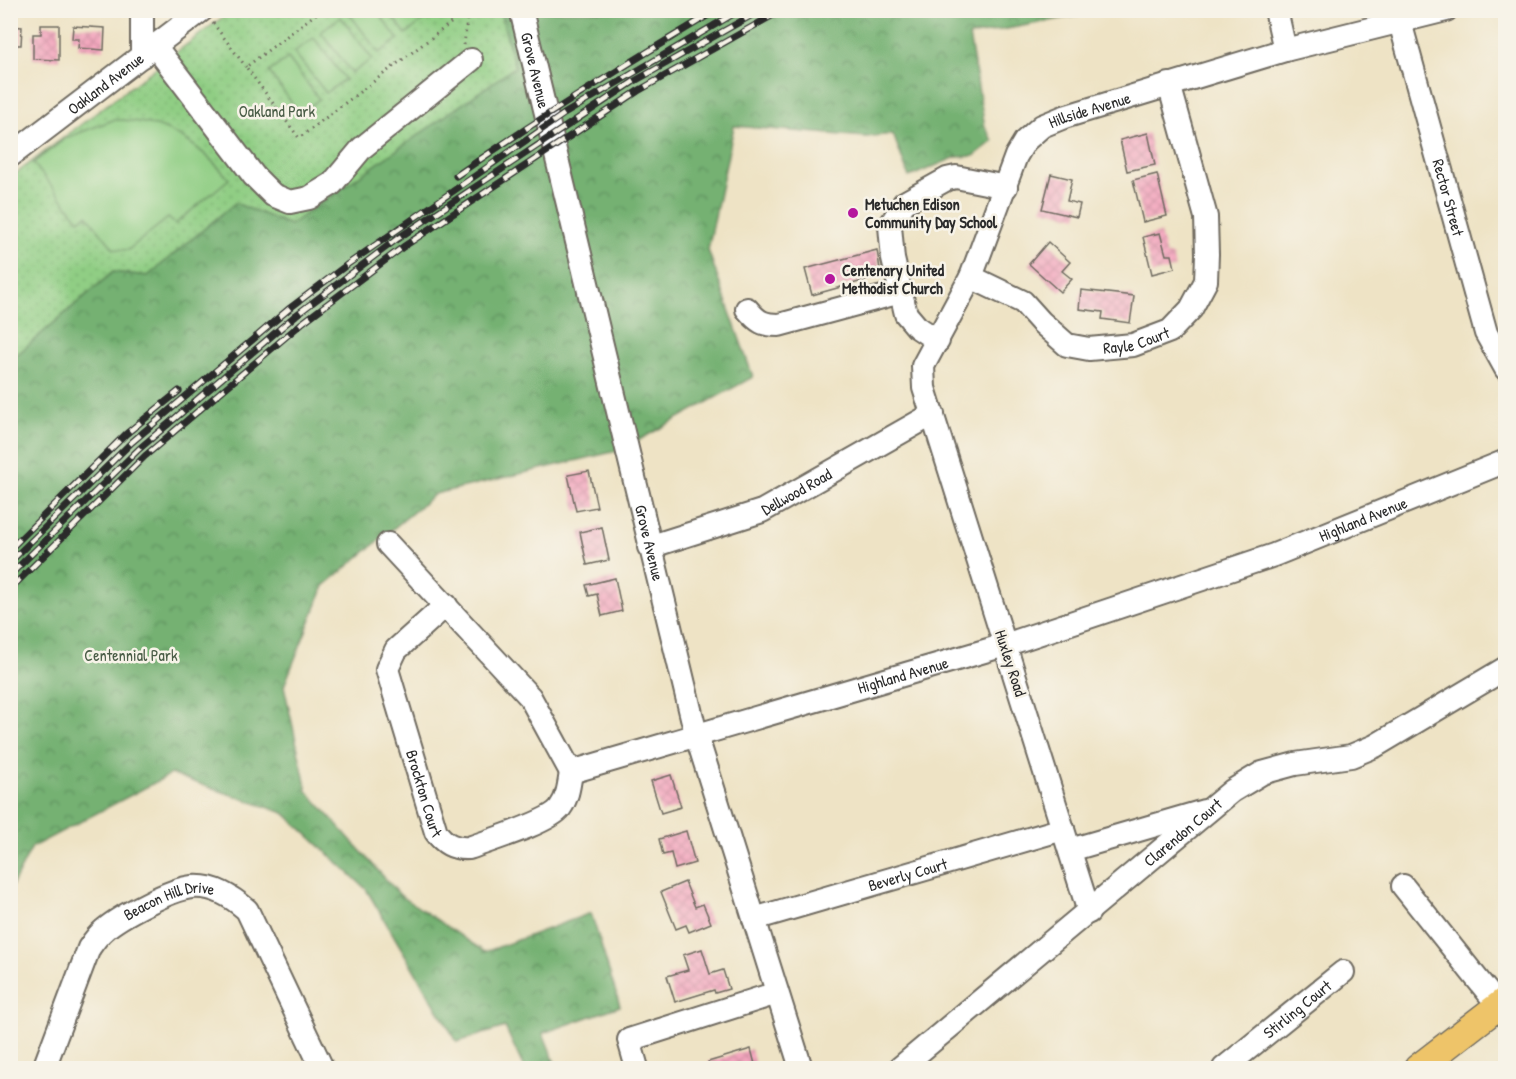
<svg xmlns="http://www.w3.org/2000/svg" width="1516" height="1079" font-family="'Patrick Hand',sans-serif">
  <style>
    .green { fill: url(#green-dots); stroke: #5e7c58; stroke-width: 1.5 }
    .forest { fill: url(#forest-crowns); stroke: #506e4e; stroke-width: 1.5 }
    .pitch { fill: #90ce84; stroke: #5e7c58; stroke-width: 1.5 }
    .building { fill: url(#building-cross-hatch) }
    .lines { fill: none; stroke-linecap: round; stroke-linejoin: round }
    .minor-casing { stroke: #6f6b61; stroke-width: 26 }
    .major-casing { stroke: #6f6b61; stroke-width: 30 }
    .path { stroke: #6f6b61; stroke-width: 3; stroke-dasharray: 1.5 4.5; stroke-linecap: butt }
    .minor { stroke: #fff; stroke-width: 22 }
    .major { stroke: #eec469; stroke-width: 27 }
    .rail-casing { stroke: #2b2b2b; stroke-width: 7 }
    .rail { stroke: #f7f3e8; stroke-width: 4.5; stroke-dasharray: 14; stroke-linecap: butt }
    .poi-dot { fill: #b5179e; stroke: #f7f3e8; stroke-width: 2 }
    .labels { text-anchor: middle; stroke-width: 5; stroke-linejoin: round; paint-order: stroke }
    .street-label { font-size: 16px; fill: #2b2b2b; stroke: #f7f3e8 }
    .park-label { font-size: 16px; fill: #495c46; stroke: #f7f3e8 }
    .poi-label { font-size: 16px; font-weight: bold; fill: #2b2b2b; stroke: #f7f3e8; text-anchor: start }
  </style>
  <defs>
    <pattern id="green-dots" width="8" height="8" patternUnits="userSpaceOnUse" patternTransform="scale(1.5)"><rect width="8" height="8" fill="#90ce84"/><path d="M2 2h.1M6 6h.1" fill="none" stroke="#7cb172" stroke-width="1.8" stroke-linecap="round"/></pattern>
    <pattern id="forest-crowns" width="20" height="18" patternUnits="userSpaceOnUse" patternTransform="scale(1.5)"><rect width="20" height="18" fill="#74b172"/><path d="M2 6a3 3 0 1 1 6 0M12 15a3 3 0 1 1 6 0" fill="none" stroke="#5f905e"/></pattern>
    <pattern id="building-cross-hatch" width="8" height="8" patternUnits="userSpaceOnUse" patternTransform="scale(1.5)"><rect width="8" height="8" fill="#f3a6bd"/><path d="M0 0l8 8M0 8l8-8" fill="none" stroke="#d08fa3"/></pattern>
  </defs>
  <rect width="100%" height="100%" fill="#f7f3e8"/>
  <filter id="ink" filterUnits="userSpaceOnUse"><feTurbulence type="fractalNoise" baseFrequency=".0167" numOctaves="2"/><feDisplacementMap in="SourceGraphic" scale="12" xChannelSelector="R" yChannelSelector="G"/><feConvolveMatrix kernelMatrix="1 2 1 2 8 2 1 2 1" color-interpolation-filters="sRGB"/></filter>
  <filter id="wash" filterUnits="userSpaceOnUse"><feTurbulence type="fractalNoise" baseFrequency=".008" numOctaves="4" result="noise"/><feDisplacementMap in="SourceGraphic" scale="24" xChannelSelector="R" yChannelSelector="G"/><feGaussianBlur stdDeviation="1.35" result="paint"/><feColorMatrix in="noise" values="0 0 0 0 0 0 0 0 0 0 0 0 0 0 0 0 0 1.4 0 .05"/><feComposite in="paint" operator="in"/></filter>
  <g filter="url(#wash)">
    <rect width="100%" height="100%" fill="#eee3c5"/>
    <path class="green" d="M231 11H500L515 67 290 225 235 203 148 276 113 272 11 360 10 178Z"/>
    <path class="forest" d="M500 11H1084L1081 15 969 36 985 127 993 141 974 156 956 157 909 177 893 134 866 137 734 126 708 250 753 377 621 450 435 494 324 586 284 686 307 791 400 895 485 952 591 913 620 1006 543 1033 557 1068H524L505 1027 457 1042 366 889 284 813 171 774 32 847 11 888V360L113 272 148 276 235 203 290 225 515 67Z"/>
    <path class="pitch" d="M350 10 377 11 398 39 379 53 348 12Z
      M388 11H418L425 19 406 34Z
      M341 17 372 59 352 73 321 32Z
      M314 38 345 79 326 93 294 52Z
      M288 58 319 99 300 114 269 72Z
      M113 120C163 119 197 142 229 179L175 224 168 218 128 250 114 249 87 215 79 220 33 163 66 138Z"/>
    <g id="blocks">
      <path class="building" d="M41 25H59V60L33 59V34H41Z
        M10 26 22 27 21 45H10Z
        M73 26 105 28 104 50 78 48 79 39H72Z
        M1148 133 1155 165 1127 171 1120 140Z
        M1051 174 1072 179 1067 201 1080 204 1077 217 1042 209Z
        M1157 174 1167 216 1143 222 1133 180Z
        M1160 233 1166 255H1172L1175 268 1152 274 1143 237Z
        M1048 242 1070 262 1062 271 1072 279 1060 292 1029 264Z
        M877 250 881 276 812 295 805 269Z
        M1081 290 1134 296 1130 323 1102 319 1103 312 1079 309Z
        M589 471 597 507 576 511 568 475Z
        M602 527 609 560 587 565 580 532Z
        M615 578 622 611 602 616 597 594 589 596 586 585Z
        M671 775 681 807 661 813 651 781Z
        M686 831 695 863 675 869 671 853 663 855 659 839Z
        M685 882 695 907 703 904 711 923 689 932 686 925 676 929 661 892Z
        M702 949 710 974 723 970 729 989 715 993 714 990 675 1002 667 976 688 970 683 955Z
        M751 1049 756 1068H710L708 1062Z"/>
    </g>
  </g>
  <g filter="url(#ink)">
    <use href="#blocks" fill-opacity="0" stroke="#6f6b61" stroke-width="1.5"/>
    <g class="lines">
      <g class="minor-casing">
        <g id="minor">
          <path d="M142 10V56"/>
          <path id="s1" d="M521 10 696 734 801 1068"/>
          <path d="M1276 10 1285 50"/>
          <path id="s2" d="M1400 22 1486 333 1506 369"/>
          <path d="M155 46 254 176 273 195 290 202 309 198 332 184 362 148 471 60"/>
          <path id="s3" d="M10 156 202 10"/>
          <path id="s4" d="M971 277 1023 302 1041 322 1067 345 1089 349 1133 345 1170 331 1191 309 1206 281 1207 254 1206 217 1169 84"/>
          <path d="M747 309C758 322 763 325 779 325L901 292"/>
          <path d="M938 341 917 327 906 314 893 259 890 226 904 203 947 179 956 177 1006 187"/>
          <path id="s5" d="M388 544 530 697 571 772 1005 645 1274 555 1506 461"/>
          <path id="s6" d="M649 547 762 511 933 414"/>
          <path id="s7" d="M446 605 396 650 387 669 436 832C445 845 455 849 469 848 488 841 550 822 560 808 568 797 569 785 571 772"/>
          <path d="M1070 850 1204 811"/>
          <path d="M1403 886 1498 1005"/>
          <path id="s8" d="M1089 912 924 388 923 366 971 277 1016 156 1025 141 1042 126 1064 117 1285 50 1446 10"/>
          <path id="s9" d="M754 919 1063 829"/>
          <path id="s10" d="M44 1068 89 948C93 942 98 935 104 930 120 916 171 889 192 887 214 885 232 897 247 910L322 1068"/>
          <path d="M637 1068 629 1040 777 993"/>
          <path id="s11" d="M900 1068 1232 791 1262 773 1295 764 1351 756 1375 746 1506 668"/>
          <path id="s12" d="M1224 1068 1343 972"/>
        </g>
      </g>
      <g class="major-casing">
        <path id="major" d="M1418 1068 1506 1000"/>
      </g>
      <path class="path" d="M321 10 246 67 299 138 468 10
        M213 23 246 67
        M464 45 468 11"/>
      <use href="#minor" class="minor"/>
      <use href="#major" class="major"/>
      <g class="rail-casing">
        <path id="rail" d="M456 176C541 117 628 63 717 10
          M10 549 126 434 179 391
          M10 562 132 442 290 308 348 264 564 114 740 10
          M10 575 139 449 296 315 397 239 633 82 761 10
          M10 589 145 456 302 323 403 247 638 91 782 10"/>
      </g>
      <use href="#rail" class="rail"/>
    </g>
  </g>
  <g class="poi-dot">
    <circle cx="853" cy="213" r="6"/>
    <circle cx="830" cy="279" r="6"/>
  </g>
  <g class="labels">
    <g class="street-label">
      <text dy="6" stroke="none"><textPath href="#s1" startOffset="62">Grove Avenue</textPath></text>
      <text dy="6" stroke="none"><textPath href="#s3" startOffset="120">Oakland Avenue</textPath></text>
      <text dy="6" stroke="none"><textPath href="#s8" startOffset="892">Hillside Avenue</textPath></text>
      <text dy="6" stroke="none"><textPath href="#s2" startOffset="182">Rector Street</textPath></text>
      <text dy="6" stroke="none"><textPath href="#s4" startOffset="190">Rayle Court</textPath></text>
      <text dy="6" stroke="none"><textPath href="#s6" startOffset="158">Dellwood Road</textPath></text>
      <text dy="6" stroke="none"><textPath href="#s5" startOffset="1126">Highland Avenue</textPath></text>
      <text dy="6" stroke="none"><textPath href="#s1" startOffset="548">Grove Avenue</textPath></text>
      <text transform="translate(1011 663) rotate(72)" y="6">Huxley Road</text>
      <text dy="6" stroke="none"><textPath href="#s5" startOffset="640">Highland Avenue</textPath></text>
      <text dy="6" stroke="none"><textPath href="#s7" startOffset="218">Brockton Court</textPath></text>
      <text dy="6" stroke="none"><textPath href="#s11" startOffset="368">Clarendon Court</textPath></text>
      <text dy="6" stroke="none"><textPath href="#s9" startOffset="160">Beverly Court</textPath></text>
      <text dy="6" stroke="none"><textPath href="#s10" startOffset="225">Beacon Hill Drive</textPath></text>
      <text dy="6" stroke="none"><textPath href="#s12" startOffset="94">Stirling Court</textPath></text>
    </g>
    <g class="park-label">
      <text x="277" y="117">Oakland Park</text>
      <text x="131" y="661">Centennial Park</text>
    </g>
    <g class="poi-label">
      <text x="865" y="210">Metuchen Edison<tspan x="865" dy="18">Community Day School</tspan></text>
      <text x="842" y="276">Centenary United<tspan x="842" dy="18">Methodist Church</tspan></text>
    </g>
  </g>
  <rect width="1516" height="1079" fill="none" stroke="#f7f3e8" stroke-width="36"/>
</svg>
